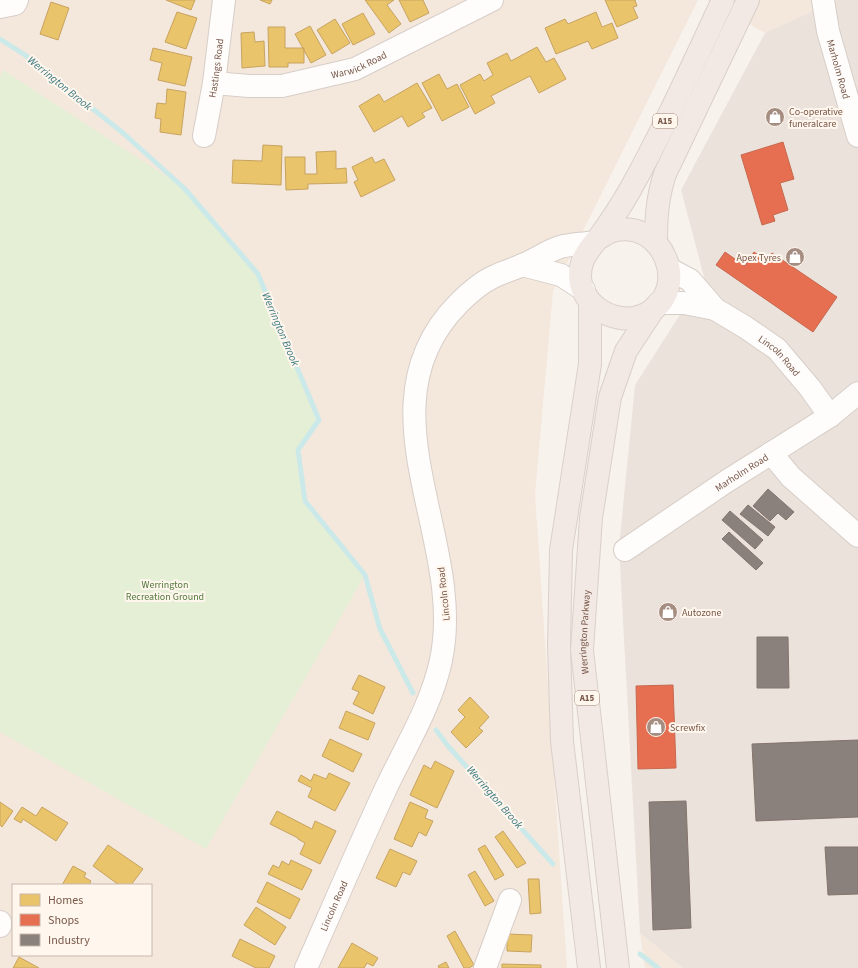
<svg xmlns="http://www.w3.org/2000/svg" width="858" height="968" font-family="'Source Sans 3',sans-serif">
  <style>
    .residential { fill: #f4e7dc; fill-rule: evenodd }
    .industrial { fill: #ebe2dc }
    .green { fill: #e5efd5 }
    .homes { fill: #e9c46a; stroke: #c7a360 }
    .shops { fill: #e76f51; stroke: #c6684e }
    .industry { fill: #8a817c; stroke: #85746c }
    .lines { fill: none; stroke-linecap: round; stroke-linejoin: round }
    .stream { stroke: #cce9ea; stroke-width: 5 }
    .minor-casing { stroke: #d7cec8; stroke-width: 24 }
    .highway-casing { stroke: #dacfc9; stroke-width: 24 }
    .minor { stroke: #fefdfc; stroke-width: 22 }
    .highway { stroke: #f2e8e4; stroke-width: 22 }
    .labels { text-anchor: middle; stroke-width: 4; stroke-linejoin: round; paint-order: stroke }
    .shield { fill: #fff7ee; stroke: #a1877a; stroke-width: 1 }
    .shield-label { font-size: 9px; font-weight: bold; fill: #795748 }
    .street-label { font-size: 10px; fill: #795748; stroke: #fff7ee }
    .poi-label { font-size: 10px; fill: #795748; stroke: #fff7ee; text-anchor: start }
    .park-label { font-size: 10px; fill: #527a3c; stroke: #fff7ee }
    .water-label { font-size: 11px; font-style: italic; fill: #3a787f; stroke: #fff7ee }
  </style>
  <rect width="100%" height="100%" fill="#f8f2ec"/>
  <path class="residential" d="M0 0H698L553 291 535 494 567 968H0ZM13 885H151V955H13Z
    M706 0H837L765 33Z
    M640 933 683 968H645Z"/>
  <path class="industrial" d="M837 0H858V968H683L640 933 619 547 635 385 704 277 681 190 765 33Z"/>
  <path class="green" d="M3 70 184 188 258 274 319 420 298 450 305 501 365 575 206 849 0 732V78Z"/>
  <path class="homes" d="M166 0H195L191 10Z
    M260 0H272L270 4Z
    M365 0H394L387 5 401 24 389 33Z
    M399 0H423L429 13 410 22Z
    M605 0H635L637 6 633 7 638 18 617 27Z
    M51 2 69 8 58 40 40 34Z
    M177 12 197 18 186 49 165 42Z
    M596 12 602 27 612 23 618 38 592 49 588 41 556 54 545 28 565 19 568 24Z
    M363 13 375 34 353 45 342 24Z
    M335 19 350 43 332 54 317 30Z
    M310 26 326 55 311 63 295 34Z
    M268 27H285V48H304V63H288V67H269Z
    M254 32 255 42 264 41 265 66 242 68 241 33Z
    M537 47 546 62 554 58 566 79 539 93 530 76 491 96 495 103 475 114 460 85 480 74 484 81 493 75 487 63 507 53 511 61Z
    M153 48 192 57 185 86 158 80 162 63 150 60Z
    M439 74 447 89 457 84 469 107 442 121 422 83Z
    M417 83 432 108 422 113 425 117 408 127 402 116 374 132 359 106 379 94 384 102Z
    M167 89 186 92 181 135 160 132 161 119 155 118 157 103 166 104Z
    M263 145 282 146 281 185 232 183 233 160 262 161Z
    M336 151V169L346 168 347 183 308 184V189L286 190 285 157H305V174H317L316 152Z
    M372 157 375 163 384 159 395 180 361 197 354 182 358 180 352 167Z
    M359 675 385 687 373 714 353 704 359 692 352 689Z
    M470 697 489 717 479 728 483 731 466 748 451 732 465 717 458 710Z
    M346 711 375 723 368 740 339 728Z
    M330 739 362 754 353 772 322 756Z
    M435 761 454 771 437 808 410 795 424 765 431 769Z
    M329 773 350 783 335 811 308 797 312 788 298 781 301 775 311 781 314 774 326 779Z
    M0 802 13 811 2 827 0 825Z
    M410 802 428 810 425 818 433 821 426 836 419 832 412 847 394 839Z
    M22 807 36 816 42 807 68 823 56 841 23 819 21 823 14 819Z
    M277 811 312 829 315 821 336 831 320 864 300 854 305 843 298 839V838L270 824Z
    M503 831 526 863 517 868 495 837Z
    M108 845 143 869 131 885H119L93 866Z
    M485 845 504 875 495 880 478 849Z
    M390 849 417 861 410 875 403 872 396 887 376 878Z
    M291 860 312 870 302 890 268 874 273 865 279 868 282 861 289 865Z
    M73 866 86 873 84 877 91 881 89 885H62Z
    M475 871 494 901 485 906 468 875Z
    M528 879H539L541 913 530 914Z
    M267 882 300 899 290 919 257 902Z
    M256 907 286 927 275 945 244 925Z
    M455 931 474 965 469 968H464L447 936Z
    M507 934 532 935 531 952 507 951Z
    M240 939 275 956 269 968H256L232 956Z
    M352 943 378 958 373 966 367 963 364 968H338Z
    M19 957 39 968H13Z
    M446 962 449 968H439L438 966Z
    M502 964 541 965V968H502Z"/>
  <path class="shops" d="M783 142 794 179 780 183 788 210 773 215 775 221 762 225 741 155Z
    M725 252 745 266 754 252 767 261 772 253 837 297 813 332 716 265Z
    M673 685 676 768 638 769 636 686Z"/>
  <path class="industry" d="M768 489 794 512 786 520 778 513 770 521 753 506Z
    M748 505 775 527 768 536 740 514Z
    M730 511 763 540 755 549 722 520Z
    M729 532 763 563 756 570 722 539Z
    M757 637H788L789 688H757Z
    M858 740V817L756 821 752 744Z
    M686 801 691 928 653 930 649 802Z
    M825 847H858V894L828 895Z"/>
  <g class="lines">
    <path class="stream" d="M0 39 25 55 123 133 184 188 258 274 319 420 298 450 305 501 365 575 380 629 413 693
      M436 730 448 746 553 864
      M640 954 658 968"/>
    <g class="minor-casing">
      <g id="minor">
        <path id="s1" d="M823 0 828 31 858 136"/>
        <path d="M0 7 15 4 17 0"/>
        <path id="s2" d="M214 83 249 86H282L355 69 492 0"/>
        <path id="s3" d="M204 136 214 83 224 0"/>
        <path d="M522 265 561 275 584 290"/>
        <path id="s4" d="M669 269 690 280 715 309 745 327 777 349 810 388 830 416"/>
        <path d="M659 303H684L715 309"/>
        <path d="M771 453 791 477 858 536"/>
        <path id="s5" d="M625 550 727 481 830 416 858 393"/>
        <path d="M0 922V926"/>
        <path id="s6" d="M306 968C333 907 359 846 387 786 406 746 432 704 441 660 467 540 356 406 459 303 468 294 480 283 493 277 503 272 514 269 525 264 536 259 548 251 560 247 571 244 583 244 594 242"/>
        <path d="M485 968 510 900"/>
      </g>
    </g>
    <g class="highway-casing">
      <g id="highway">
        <path d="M599 238C603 236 608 232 613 231 662 217 693 290 646 314 614 330 570 300 582 263 586 251 593 245 600 236 611 221 621 206 630 190 664 129 693 64 723 0"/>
        <path d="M656 243C656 219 657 198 665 174L748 0"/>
        <path d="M589 968 562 741 559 646 561 550 590 364V302"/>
        <path id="s7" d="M618 968 582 650 591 518 610 397 626 351 655 307"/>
      </g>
    </g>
    <use href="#minor" class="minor"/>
    <use href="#highway" class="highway"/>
  </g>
  <defs>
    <g id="shop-disc" transform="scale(1)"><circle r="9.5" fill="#a58d81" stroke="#fff7ee"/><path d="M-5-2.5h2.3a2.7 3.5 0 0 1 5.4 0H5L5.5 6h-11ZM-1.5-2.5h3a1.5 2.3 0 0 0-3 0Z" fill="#fff"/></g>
  </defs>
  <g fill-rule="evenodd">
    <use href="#shop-disc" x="775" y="117"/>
    <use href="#shop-disc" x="795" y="257"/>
    <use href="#shop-disc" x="668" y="612"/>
    <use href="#shop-disc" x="656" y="727"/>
  </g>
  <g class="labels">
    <g class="shield">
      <rect x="653" y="114" width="24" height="14" rx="3"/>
      <rect x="575" y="691" width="24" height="14" rx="3"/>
    </g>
    <g class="shield-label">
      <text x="665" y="124">A15</text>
      <text x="587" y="701">A15</text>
    </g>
    <g class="street-label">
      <text dy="4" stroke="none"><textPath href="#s2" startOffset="148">Warwick Road</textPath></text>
      <text dy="4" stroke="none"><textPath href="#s3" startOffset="69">Hastings Road</textPath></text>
      <text dy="4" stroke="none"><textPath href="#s1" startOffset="71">Marholm Road</textPath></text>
      <text dy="4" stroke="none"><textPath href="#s4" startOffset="142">Lincoln Road</textPath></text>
      <text dy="4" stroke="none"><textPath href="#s5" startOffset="140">Marholm Road</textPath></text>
      <text transform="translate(443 594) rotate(-96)" y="4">Lincoln Road</text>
      <text dy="4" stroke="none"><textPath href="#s7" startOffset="338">Werrington Parkway</textPath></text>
      <text dy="4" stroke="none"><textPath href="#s6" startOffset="68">Lincoln Road</textPath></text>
    </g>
    <g class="poi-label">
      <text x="789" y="115">Co-operative<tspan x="789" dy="12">funeralcare</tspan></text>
      <text x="781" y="261" text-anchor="end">Apex Tyres</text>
      <text x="682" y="616">Autozone</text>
      <text x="670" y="731">Screwfix</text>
    </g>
    <g class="park-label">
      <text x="165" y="588">Werrington<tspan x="165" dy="12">Recreation Ground</tspan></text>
    </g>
    <g class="water-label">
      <text transform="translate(60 83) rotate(39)" y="4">Werrington Brook</text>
      <text transform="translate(281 329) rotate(67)" y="4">Werrington Brook</text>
      <text transform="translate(495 797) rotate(49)" y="4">Werrington Brook</text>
    </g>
  </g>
  <rect x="12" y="884" width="140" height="72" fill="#fff7ee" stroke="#c9b7ac"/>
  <rect x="20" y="894" width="20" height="12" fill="#e9c46a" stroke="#c9b7ac"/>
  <text x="48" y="904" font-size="12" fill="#795748">Homes</text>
  <rect x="20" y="914" width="20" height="12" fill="#e76f51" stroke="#c9b7ac"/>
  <text x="48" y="924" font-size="12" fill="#795748">Shops</text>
  <rect x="20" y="934" width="20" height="12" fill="#8a817c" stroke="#c9b7ac"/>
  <text x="48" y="944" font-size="12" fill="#795748">Industry</text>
</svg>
